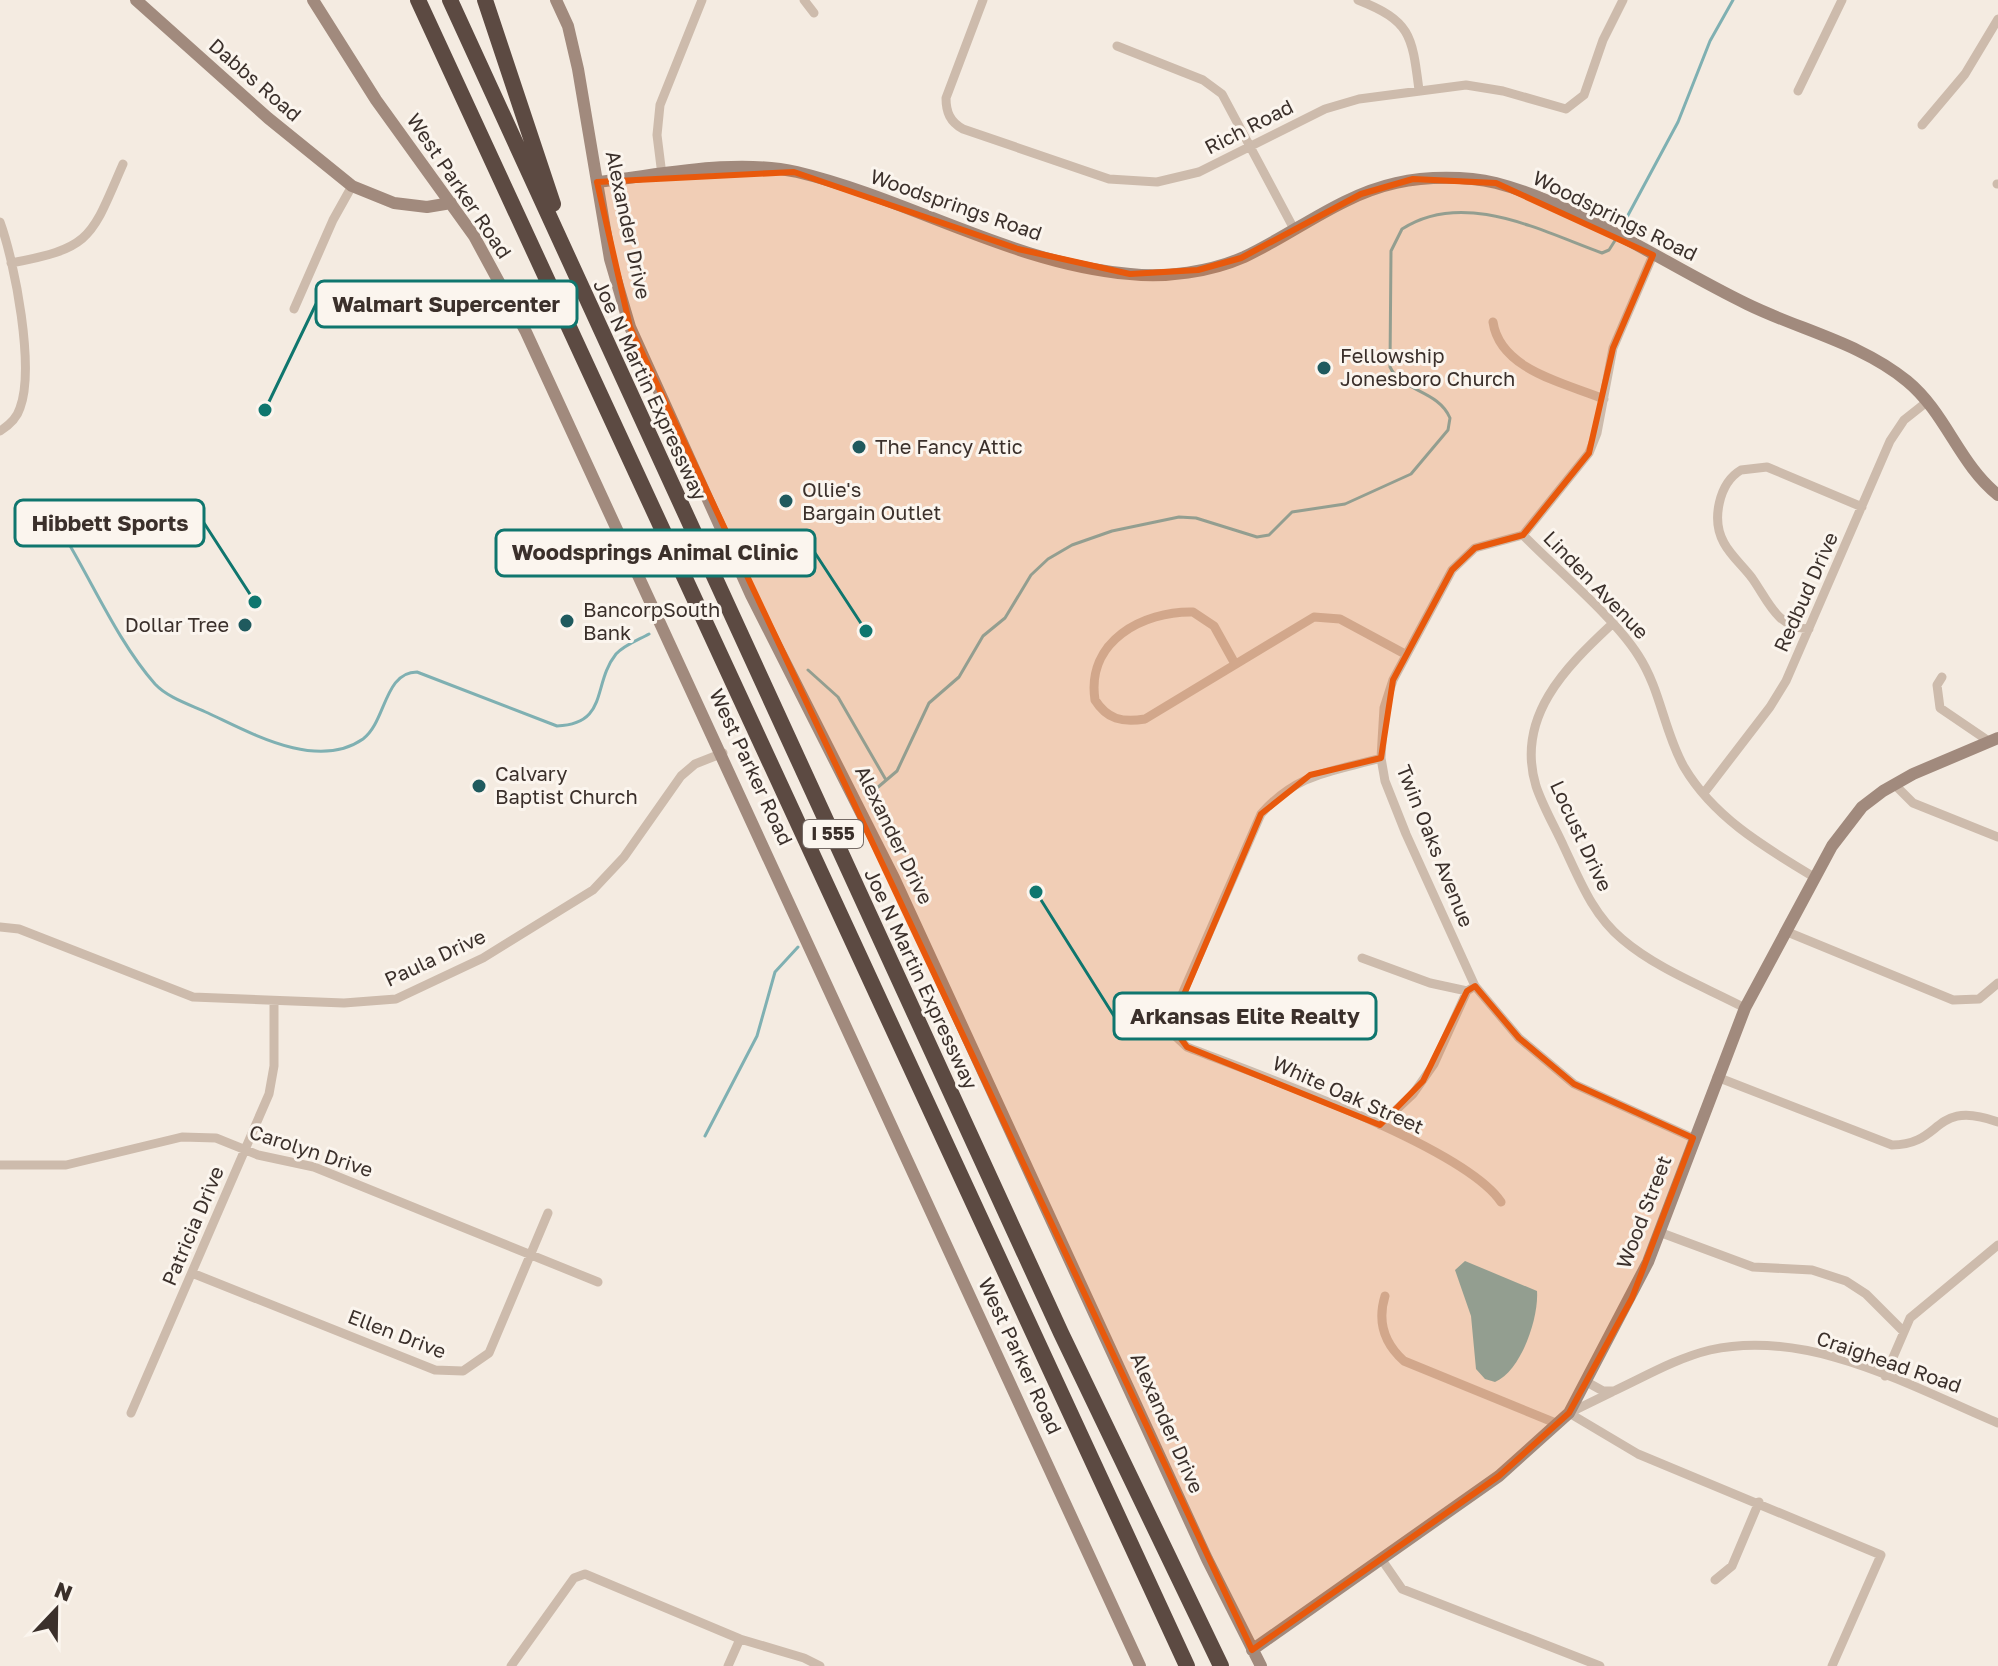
<svg xmlns="http://www.w3.org/2000/svg" width="1998" height="1666" font-family="'Golos Text',sans-serif">
  <style>
    .water { fill: #7fb0b2 }
    .lines { fill: none; stroke-linecap: round; stroke-linejoin: round }
    .stream { stroke: #7fb0b2; stroke-width: 3 }
    .street { stroke: #cdbbac; stroke-width: 9 }
    .secondary { stroke: #a18a7d; stroke-width: 12 }
    .highway { stroke: #5c4a42; stroke-width: 16 }
    .marked { fill: #e8590c; fill-opacity: 0.2; stroke: #e8590c; stroke-width: 6; stroke-linejoin: round }
    .poi-dot { fill: #1f5a5e; stroke: #fbf5ee; stroke-width: 3 }
    .labels { text-anchor: middle; stroke-width: 6; stroke-linejoin: round; paint-order: stroke }
    .shield { fill: #fbf5ee; stroke: #756b66; stroke-width: 2 }
    .shield-label { font-size: 18px; font-weight: bold; fill: #3b302b }
    .street-label { font-size: 20px; fill: #3b302b; stroke: #fbf5ee }
    .poi-label { font-size: 20px; fill: #3b302b; stroke: #fbf5ee; text-anchor: start }
    .leader { fill: none; stroke: #0f766e; stroke-width: 3 }
    .callout-dot { fill: #0f766e; stroke: #fbf5ee; stroke-width: 3 }
    .callout { fill: #fbf5ee; stroke: #0f766e; stroke-width: 3 }
    .callout-label { font-size: 22px; text-anchor: middle; font-weight: bold; fill: #3b302b }
  </style>
  <rect width="100%" height="100%" fill="#f4ebe1"/>
  <path class="water" d="M1465 1261 1537 1291C1539 1318 1521 1371 1495 1382L1485 1379 1476 1369 1471 1316 1455 1270Z"/>
  <g class="lines">
    <path class="stream" d="M1619 232 1678 122 1710 41 1733 0
      M69 544C96 590 120 644 155 684 168 698 191 705 208 713 251 733 317 771 363 739 386 722 384 672 417 672L557 726C609 724 592 684 616 654 624 645 638 640 649 634
      M808 670 838 697 886 780
      M877 788 897 771 929 703 959 677 983 636 1005 618 1031 575 1048 559 1072 545 1112 531 1179 517 1196 518 1257 537 1269 535 1292 512 1345 504 1411 474 1448 430 1450 418C1438 390 1402 392 1390 367L1391 251 1402 229C1464 189 1541 231 1602 253L1609 250 1616 239
      M705 1136 757 1036 775 972 798 947"/>
    <path class="street" d="M804 0 814 13
      M983 0 946 98C946 112 950 122 963 129L1109 179 1157 182 1199 172 1325 109 1359 99 1466 85 1503 91 1566 109 1584 95 1603 40 1623 0
      M1358 0C1411 21 1412 35 1419 90
      M1117 46 1203 80 1222 94 1294 229
      M1798 91 1842 0
      M1922 125 1965 74 1998 19
      M662 175 657 135 660 105 702 0
      M1997 184H1998
      M0 222C15 263 35 368 20 408 17 418 8 426 0 431
      M1653 255 1613 348 1597 433 1589 453 1523 535 1475 548 1452 570 1393 680 1384 708 1381 758 1385 781 1406 834 1475 986 1519 1038 1574 1084 1693 1138
      M11 263C93 248 91 237 123 164
      M294 309 333 220 352 186
      M1493 322C1500 370 1565 383 1604 399
      M1523 535C1556 569 1614 617 1638 655 1661 690 1664 732 1684 767 1714 818 1766 848 1814 877
      M1611 625C1566 667 1515 717 1536 786 1543 807 1555 827 1564 847 1580 881 1593 915 1622 939 1657 969 1705 987 1745 1008
      M1809 629C1776 627 1769 602 1752 578 1743 566 1731 556 1724 543 1711 520 1719 483 1741 470L1767 467 1862 507
      M1234 662 1214 626 1193 612C1143 611 1086 641 1095 700 1107 719 1122 723 1145 719L1314 617 1340 619 1405 654
      M1942 677 1937 685 1940 708 1990 742
      M1381 758C1331 772 1297 773 1261 814L1173 1015 1174 1035 1187 1047C1256 1074 1464 1146 1501 1202
      M1894 784 1913 803 1998 837
      M1704 793 1770 707 1786 681 1890 441 1904 420 1928 401
      M0 927 19 929 193 997 344 1003 396 999 483 958 593 890 624 857 681 776 695 764 723 753
      M1785 931 1953 1000 1979 999 1998 983
      M1362 958 1430 983 1467 991
      M1717 1077 1892 1145C1944 1145 1932 1098 1998 1122
      M1380 1125 1413 1094 1434 1064 1467 991 1475 986
      M0 1165H66L182 1137 216 1138 258 1155 314 1167 598 1282
      M1659 1232 1753 1267 1812 1270 1846 1281 1866 1294 1903 1331
      M192 1273 435 1370 463 1371 489 1353 548 1213
      M1385 1296C1377 1322 1384 1343 1404 1361L1558 1424
      M1885 1376 1910 1318 1998 1245
      M1585 1381 1603 1391H1614C1646 1376 1677 1358 1710 1350 1809 1328 1910 1386 1998 1423
      M131 1413 269 1094 274 1066V1001
      M1569 1413 1638 1454 1881 1555 1832 1666
      M1569 1413 1612 1392
      M1382 1560 1402 1589 1600 1666
      M1715 1580 1732 1566 1759 1502
      M511 1666 574 1578 585 1574 740 1639 804 1658 820 1666
      M728 1666 740 1639"/>
    <path class="secondary" d="M136 0 268 118 352 186 394 203 427 207 451 203
      M313 0 376 100 474 236 526 332 1140 1666
      M556 0 568 26 578 69 610 259 630 327 751 595 894 878 1207 1559 1261 1666
      M597 182C661 175 733 158 797 172 910 199 1013 264 1130 274 1166 278 1210 272 1244 257 1295 233 1341 195 1396 183 1427 176 1466 176 1496 183 1578 204 1670 267 1747 304 1800 330 1861 343 1907 381 1946 413 1959 464 1998 495
      M1252 1650 1499 1476 1569 1413 1648 1262 1745 1008 1832 846 1862 807 1883 791 1913 774 1998 738"/>
    <path class="highway" d="M418 0 1187 1666
      M450 0 1061 1333 1221 1666
      M485 0 553 204"/>
  </g>
  <path class="marked" d="M794 172 1018 249 1130 274 1198 270 1241 258 1361 194 1413 179 1496 183 1653 255 1613 348 1589 453 1523 535 1475 548 1452 570 1393 680 1381 758 1310 775 1261 814 1171 1025 1187 1047 1380 1125 1423 1081 1467 991 1475 986 1519 1038 1574 1084 1693 1138 1632 1298 1569 1413 1499 1476 1252 1650 630 327 597 182Z"/>
  <g class="poi-dot">
    <circle cx="1324" cy="368" r="8"/>
    <circle cx="859" cy="447" r="8"/>
    <circle cx="786" cy="501" r="8"/>
    <circle cx="567" cy="621" r="8"/>
    <circle cx="245" cy="625" r="8"/>
    <circle cx="479" cy="786" r="8"/>
  </g>
  <g class="labels">
    <rect class="shield" x="803" y="820" width="60" height="28" rx="6"/>
    <g class="shield-label">
      <text x="833" y="840">I 555</text>
    </g>
    <g class="street-label">
      <text transform="translate(255 80) rotate(41)" y="7">Dabbs Road</text>
      <text transform="translate(1249 127) rotate(-27)" y="7">Rich Road</text>
      <text transform="translate(459 186) rotate(56)" y="7">West Parker Road</text>
      <text transform="translate(956 205) rotate(19)" y="7">Woodsprings Road</text>
      <text transform="translate(1615 216) rotate(26)" y="7">Woodsprings Road</text>
      <text transform="translate(628 225) rotate(78)" y="7">Alexander Drive</text>
      <text transform="translate(650 390) rotate(65)" y="7">Joe N Martin Expressway</text>
      <text transform="translate(1596 585) rotate(46)" y="7">Linden Avenue</text>
      <text transform="translate(1806 592) rotate(-66)" y="7">Redbud Drive</text>
      <text transform="translate(751 767) rotate(65)" y="7">West Parker Road</text>
      <text transform="translate(894 835) rotate(64)" y="7">Alexander Drive</text>
      <text transform="translate(1581 836) rotate(65)" y="7">Locust Drive</text>
      <text transform="translate(1435 846) rotate(68)" y="7">Twin Oaks Avenue</text>
      <text transform="translate(435 958) rotate(-25)" y="7">Paula Drive</text>
      <text transform="translate(921 979) rotate(65)" y="7">Joe N Martin Expressway</text>
      <text transform="translate(1348 1095) rotate(24)" y="7">White Oak Street</text>
      <text transform="translate(311 1151) rotate(18)" y="7">Carolyn Drive</text>
      <text transform="translate(1644 1212) rotate(-69)" y="7">Wood Street</text>
      <text transform="translate(193 1226) rotate(-67)" y="7">Patricia Drive</text>
      <text transform="translate(397 1334) rotate(21)" y="7">Ellen Drive</text>
      <text transform="translate(1020 1356) rotate(65)" y="7">West Parker Road</text>
      <text transform="translate(1889 1362) rotate(19)" y="7">Craighead Road</text>
      <text transform="translate(1167 1423) rotate(66)" y="7">Alexander Drive</text>
    </g>
    <g class="poi-label">
      <text x="1340" y="363">Fellowship<tspan x="1340" dy="23">Jonesboro Church</tspan></text>
      <text x="875" y="454">The Fancy Attic</text>
      <text x="802" y="497">Ollie's<tspan x="802" dy="23">Bargain Outlet</tspan></text>
      <text x="583" y="617">BancorpSouth<tspan x="583" dy="23">Bank</tspan></text>
      <text x="229" y="632" text-anchor="end">Dollar Tree</text>
      <text x="495" y="781">Calvary<tspan x="495" dy="23">Baptist Church</tspan></text>
    </g>
  </g>
  <path class="leader" d="M265 410L316 304M255 602L204 523M866 631L815 553M1036 892L1114 1016"/>
  <g class="callout-dot">
    <circle cx="265" cy="410" r="8"/>
    <circle cx="255" cy="602" r="8"/>
    <circle cx="866" cy="631" r="8"/>
    <circle cx="1036" cy="892" r="8"/>
  </g>
  <g class="callout">
    <rect x="316" y="281" width="261" height="46" rx="8"/>
    <rect x="15" y="500" width="189" height="46" rx="8"/>
    <rect x="496" y="530" width="319" height="46" rx="8"/>
    <rect x="1114" y="993" width="262" height="46" rx="8"/>
  </g>
  <g class="callout-label">
    <text x="446" y="312">Walmart Supercenter</text>
    <text x="110" y="531">Hibbett Sports</text>
    <text x="655" y="560">Woodsprings Animal Clinic</text>
    <text x="1245" y="1024">Arkansas Elite Realty</text>
  </g>
  <g transform="translate(56 1610) rotate(22)" stroke="#fbf5ee" stroke-width="6" paint-order="stroke">
  <path d="M0-6L14 30L0 20L-14 30Z" fill="#3b302b"/>
  <text y="-12" font-size="22" font-weight="bold" text-anchor="middle" fill="#3b302b">N</text>
  </g>
</svg>
